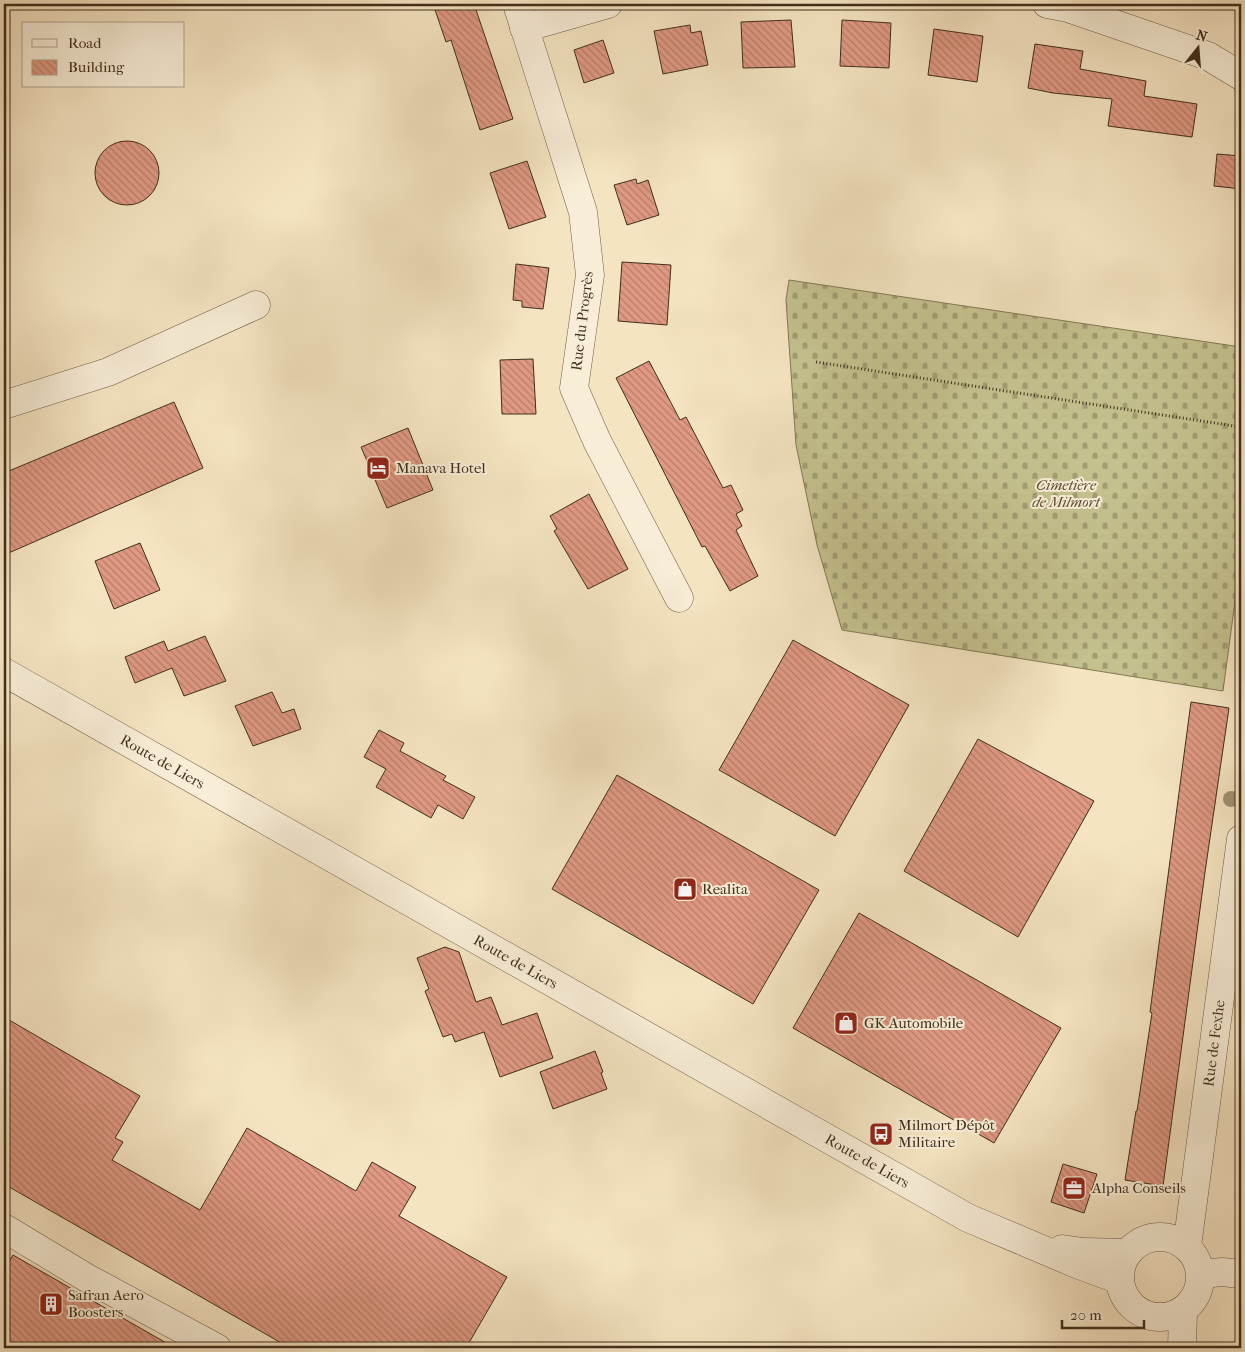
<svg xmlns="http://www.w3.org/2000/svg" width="1245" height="1352" font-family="'IM FELL French Canon',serif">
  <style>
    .cemetery { fill: url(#cemetery-stones); stroke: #827854 }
    .building { fill: url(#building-back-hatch); stroke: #412e1b }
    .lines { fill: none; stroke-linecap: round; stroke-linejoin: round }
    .minor-casing { stroke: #6e5c45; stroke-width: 29 }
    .path { stroke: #412e1b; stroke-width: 3; stroke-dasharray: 1 2.5; stroke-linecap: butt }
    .minor { stroke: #f8edd7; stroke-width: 28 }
    .tree { fill: #a09073 }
    .labels { text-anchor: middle; stroke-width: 4; stroke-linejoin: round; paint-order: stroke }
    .street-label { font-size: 15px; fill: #412e1b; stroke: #f8edd7 }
    .poi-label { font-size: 15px; fill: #412e1b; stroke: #f8edd7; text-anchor: start }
    .park-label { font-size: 15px; font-style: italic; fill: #5b4b32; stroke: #f8edd7 }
  </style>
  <defs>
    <pattern id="cemetery-stones" width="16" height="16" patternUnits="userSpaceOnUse" patternTransform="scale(1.25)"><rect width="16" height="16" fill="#c4c18e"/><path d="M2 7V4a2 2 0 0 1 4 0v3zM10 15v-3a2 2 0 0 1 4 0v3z" fill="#a19d73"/></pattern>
    <pattern id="building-back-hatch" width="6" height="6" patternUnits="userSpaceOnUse" patternTransform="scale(1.25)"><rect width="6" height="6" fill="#e09983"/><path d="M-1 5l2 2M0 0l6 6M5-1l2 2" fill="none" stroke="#b77d6a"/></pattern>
  </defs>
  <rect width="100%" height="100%" fill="#f5e4c2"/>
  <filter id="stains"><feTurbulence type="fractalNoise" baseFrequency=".004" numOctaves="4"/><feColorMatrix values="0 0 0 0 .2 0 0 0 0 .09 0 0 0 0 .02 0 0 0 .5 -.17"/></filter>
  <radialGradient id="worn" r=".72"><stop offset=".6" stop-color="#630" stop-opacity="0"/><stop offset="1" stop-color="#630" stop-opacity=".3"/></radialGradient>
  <path class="cemetery" d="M789 280 1241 347V557L1223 691 842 630 817 545 796 445 786 300Z"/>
  <path class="building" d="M433 4H474L513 119 480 130 451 40 446 42Z
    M791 20 795 67 743 68 741 22Z
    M842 20 891 23 889 68 840 66Z
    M690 25 691 33 701 31 708 65 663 74 654 31Z
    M934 29 983 36 977 82 928 75Z
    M603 40 614 73 584 83 574 50Z
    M1035 44 1083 51 1080 69 1146 81 1144 96 1197 104 1192 137 1108 126 1112 99 1053 93 1028 88Z
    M95 173a32 32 0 1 1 64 0a32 32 0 1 1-64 0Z
    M1217 154 1241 156V189L1214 186Z
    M527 161 546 217 509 229 490 173Z
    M636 179 637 184 648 180 659 215 627 225 614 185Z
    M622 262 671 265 667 325 618 321Z
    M516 264 549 268 543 309 522 307V301L513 300Z
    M533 359 536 414H502L500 360Z
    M649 361 680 420 686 417 723 488 731 485 743 510 736 514 742 526 736 530 758 576 730 591 705 546 702 547 616 378Z
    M174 402 203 468 4 555V473Z
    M408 428 433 490 387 508 361 447Z
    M589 494 628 569 588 589 554 531 557 529 550 516Z
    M140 543 160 590 114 609 95 561Z
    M205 636 226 681 184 696 172 668 135 683 125 657 164 641 168 651Z
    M793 640 909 705 835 836 719 770Z
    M272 692 282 713 294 709 301 729 253 746 235 706Z
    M1191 702 1229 708 1205 872 1163 1186 1125 1180 1136 1111H1137L1152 1013 1150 1012Z
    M379 730 404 743 400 751 446 776 443 780 475 797 463 819 438 805 431 818 376 787 386 769 364 757Z
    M978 739 1094 801 1018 937 904 871Z
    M617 775 819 890 753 1004 552 889Z
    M859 913 1061 1028 994 1143 793 1028Z
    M445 947 459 952 476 1002 491 997 502 1025 537 1013 553 1058 500 1077 484 1032 455 1042 452 1034 443 1037 425 991 429 989 417 958Z
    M4 1017 140 1096 115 1138 123 1142 112 1160 200 1210 247 1128 356 1191 372 1162 416 1187 399 1216 507 1277 466 1348H290L4 1184Z
    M595 1051 603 1072 601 1073 607 1089 553 1109 540 1072Z
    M1063 1164 1097 1174 1084 1213 1051 1202Z
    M13 1255 175 1348H4V1271Z"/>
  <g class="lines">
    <g class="minor-casing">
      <g id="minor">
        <path d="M517 4 583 212 590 275 574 388 597 441 679 598"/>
        <path d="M1047 4 1068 8 1208 56 1241 76"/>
        <path d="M524 28 608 4"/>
        <path d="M4 405 108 372 256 305"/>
        <path id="s1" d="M4 672 968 1218 1079 1265 1120 1280"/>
        <path d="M4 1228 87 1278 217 1348"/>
        <circle cx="1160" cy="1277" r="40"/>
        <path id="s2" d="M1180 1242 1188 1239 1241 839"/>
        <path d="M1062 1249 1083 1252 1128 1253"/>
        <path d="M1201 1274 1222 1272 1241 1274"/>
        <path d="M1182 1348 1183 1311"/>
      </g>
    </g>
    <path class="path" d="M816 362 1241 427"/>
    <use href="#minor" class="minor"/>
  </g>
  <circle class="tree" cx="1231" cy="799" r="8"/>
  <defs>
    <g id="hotel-square" transform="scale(1.25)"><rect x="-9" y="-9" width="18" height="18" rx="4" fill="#8f2418" stroke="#f8edd7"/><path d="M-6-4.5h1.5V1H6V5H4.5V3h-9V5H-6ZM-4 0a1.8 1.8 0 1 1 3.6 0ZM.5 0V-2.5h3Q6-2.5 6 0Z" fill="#fff"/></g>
    <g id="shop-square" transform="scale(1.25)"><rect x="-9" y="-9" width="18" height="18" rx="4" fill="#8f2418" stroke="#f8edd7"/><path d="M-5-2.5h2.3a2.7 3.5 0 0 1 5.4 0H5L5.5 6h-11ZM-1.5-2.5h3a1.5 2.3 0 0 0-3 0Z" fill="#fff"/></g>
    <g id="bus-square" transform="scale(1.25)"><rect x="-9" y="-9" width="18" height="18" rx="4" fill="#8f2418" stroke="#f8edd7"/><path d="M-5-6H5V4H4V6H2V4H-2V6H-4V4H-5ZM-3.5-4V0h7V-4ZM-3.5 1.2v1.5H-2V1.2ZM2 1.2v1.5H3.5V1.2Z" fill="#fff"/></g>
    <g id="office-square" transform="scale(1.25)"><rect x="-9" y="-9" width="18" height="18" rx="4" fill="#8f2418" stroke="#f8edd7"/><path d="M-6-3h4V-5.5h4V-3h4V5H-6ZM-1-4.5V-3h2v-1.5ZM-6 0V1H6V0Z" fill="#fff"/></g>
    <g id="building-square" transform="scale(1.25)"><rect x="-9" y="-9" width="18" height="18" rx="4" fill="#8f2418" stroke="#f8edd7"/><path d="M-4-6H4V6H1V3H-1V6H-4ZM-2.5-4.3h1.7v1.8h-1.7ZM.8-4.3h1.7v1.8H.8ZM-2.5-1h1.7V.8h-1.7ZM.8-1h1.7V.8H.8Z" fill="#fff"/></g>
  </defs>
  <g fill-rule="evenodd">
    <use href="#hotel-square" x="378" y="468"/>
    <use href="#shop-square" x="685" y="889"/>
    <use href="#shop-square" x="846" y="1023"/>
    <use href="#bus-square" x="881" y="1134"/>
    <use href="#office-square" x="1074" y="1188"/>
    <use href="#building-square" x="51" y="1304"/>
  </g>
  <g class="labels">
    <g class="street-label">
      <text transform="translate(582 321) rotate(-83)" y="5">Rue du Progrès</text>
      <text dy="5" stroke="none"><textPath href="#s1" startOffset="182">Route de Liers</textPath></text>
      <text dy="5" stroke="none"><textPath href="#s1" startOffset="588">Route de Liers</textPath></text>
      <text dy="5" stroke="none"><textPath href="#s2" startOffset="206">Rue de Fexhe</textPath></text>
      <text dy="5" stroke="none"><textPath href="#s1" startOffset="992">Route de Liers</textPath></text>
    </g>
    <g class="poi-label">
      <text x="396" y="473">Manava Hotel</text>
      <text x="702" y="894">Realita</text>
      <text x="864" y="1028">GK Automobile</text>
      <text x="898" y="1130">Milmort Dépôt<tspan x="898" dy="17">Militaire</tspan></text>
      <text x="1092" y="1193">Alpha Conseils</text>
      <text x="68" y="1300">Safran Aero<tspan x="68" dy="17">Boosters</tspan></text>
    </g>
    <g class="park-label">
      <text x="1066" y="490">Cimetière<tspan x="1066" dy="17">de Milmort</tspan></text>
    </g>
  </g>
  <rect width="1245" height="1352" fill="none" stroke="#f5e4c2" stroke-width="20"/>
  <rect x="5" y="5" width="1235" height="1342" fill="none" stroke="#412e1b" stroke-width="2.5"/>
  <rect x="10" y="10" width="1225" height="1332" fill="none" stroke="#412e1b"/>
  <rect x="22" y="22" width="162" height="65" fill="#f8edd7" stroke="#afa18c"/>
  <rect x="32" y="39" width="25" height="8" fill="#f8edd7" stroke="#afa18c"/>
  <text x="68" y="48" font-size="15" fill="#412e1b">Road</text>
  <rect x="32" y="60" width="25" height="15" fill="url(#building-back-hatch)" stroke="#afa18c"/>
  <text x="68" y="72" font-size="15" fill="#412e1b">Building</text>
  <g transform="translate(1198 48) rotate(17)" stroke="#f8edd7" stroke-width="4" paint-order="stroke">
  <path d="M0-4L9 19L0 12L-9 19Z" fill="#412e1b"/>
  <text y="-8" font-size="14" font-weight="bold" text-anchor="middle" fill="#412e1b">N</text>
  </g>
  <path d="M1062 1320v8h82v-8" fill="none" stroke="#412e1b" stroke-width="2.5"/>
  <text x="1070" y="1320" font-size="15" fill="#412e1b" stroke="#f8edd7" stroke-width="4" paint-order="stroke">20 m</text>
  <rect width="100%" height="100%" filter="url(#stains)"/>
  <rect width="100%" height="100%" fill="url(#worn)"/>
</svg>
